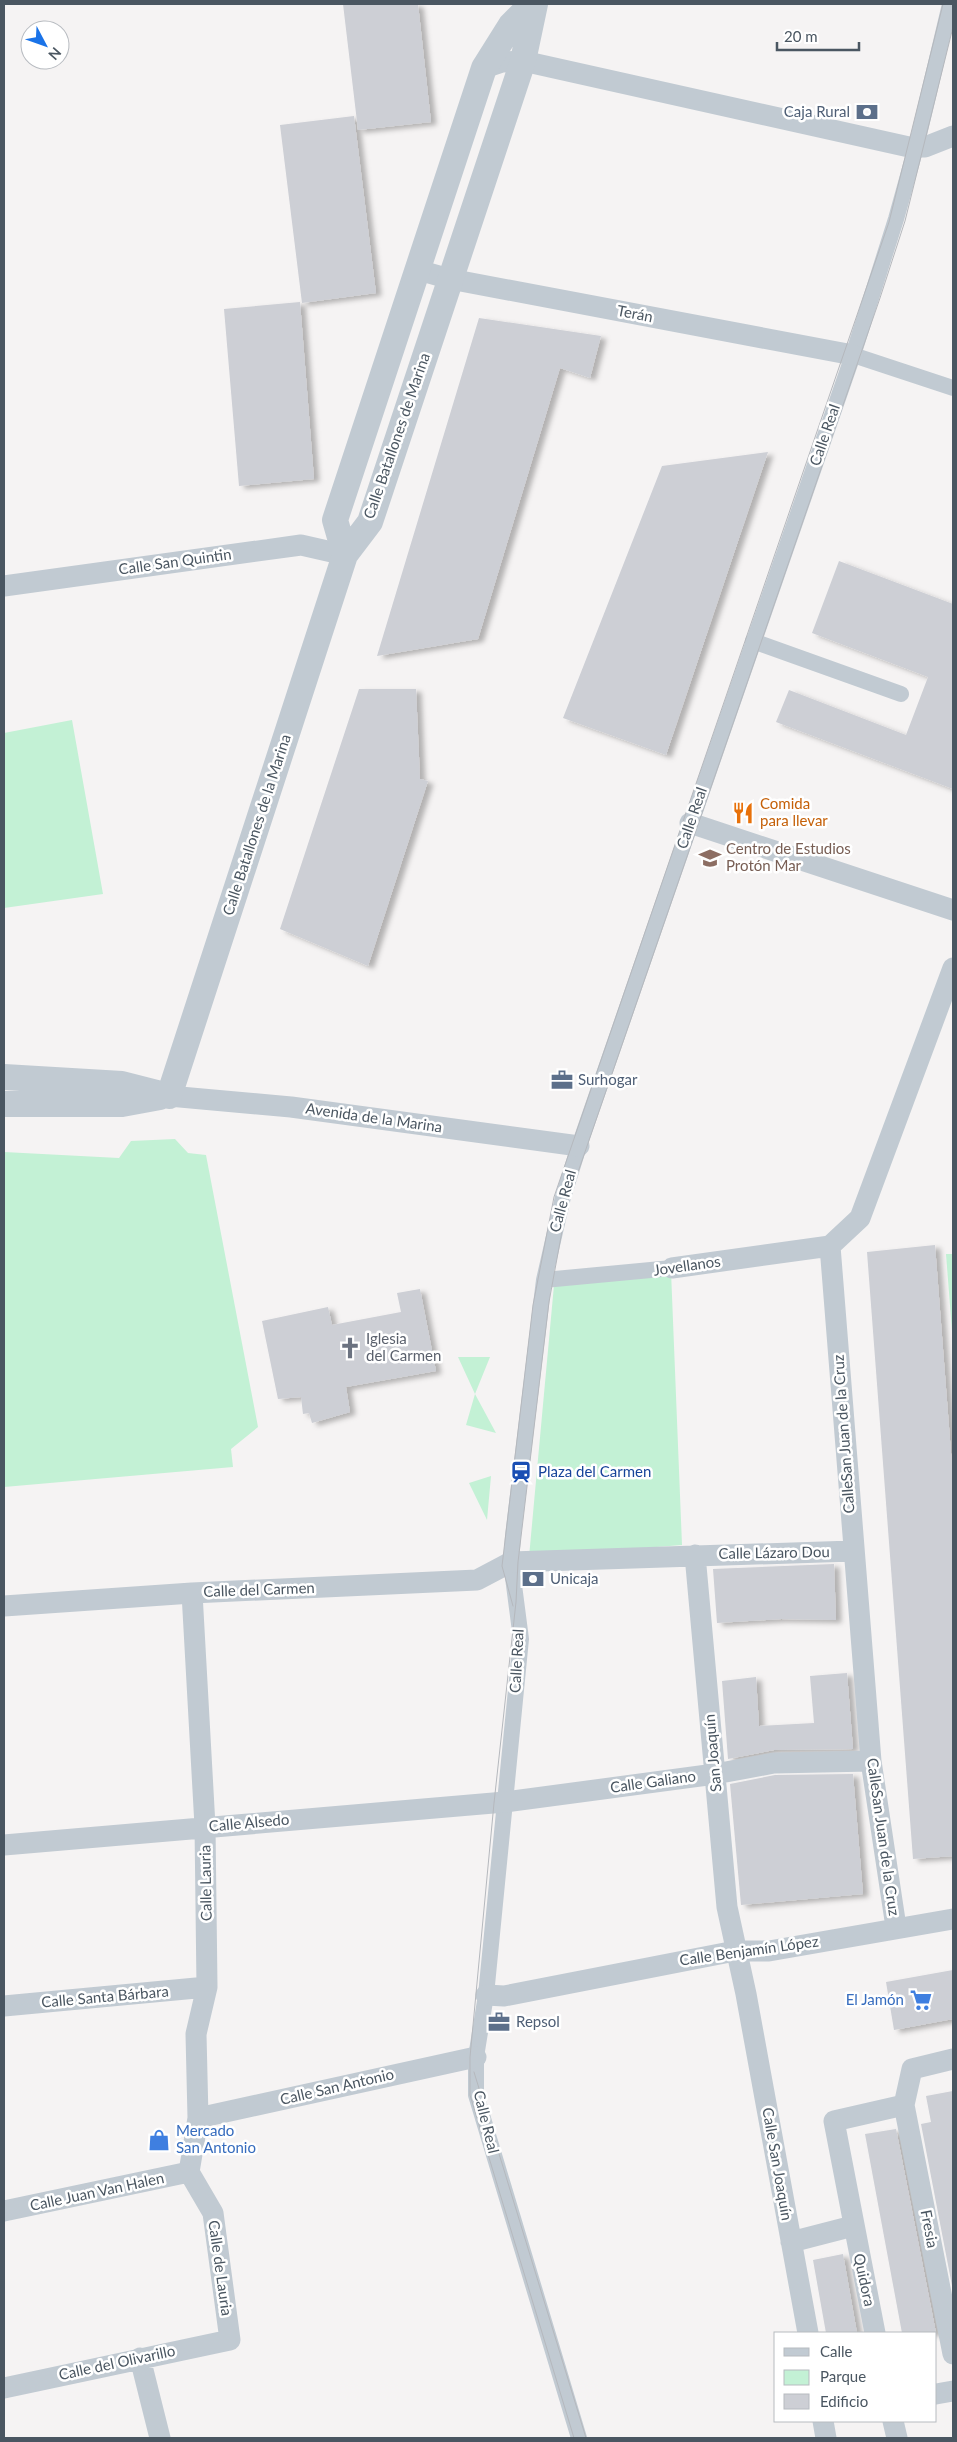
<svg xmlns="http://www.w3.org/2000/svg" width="957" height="2442" font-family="Lato,sans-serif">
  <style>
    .green { fill: #c3f1d5 }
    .building { fill: #cdcfd5; filter: url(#shadow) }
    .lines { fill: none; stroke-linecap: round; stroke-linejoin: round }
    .pedestrian { stroke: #c1cad2; stroke-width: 16 }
    .minor { stroke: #c1cad2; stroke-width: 21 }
    .tertiary { stroke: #c1cad2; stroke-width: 26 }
    .tram { stroke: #b5b8bd; stroke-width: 1 }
    .labels { text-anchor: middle; stroke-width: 5; stroke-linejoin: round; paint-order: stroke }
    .service-label { font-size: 15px; fill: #4e5e75; stroke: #fff; text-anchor: start }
    .street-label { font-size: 15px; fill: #4a5661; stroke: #fff }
    .food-label { font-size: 15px; fill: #c56008; stroke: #fff; text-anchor: start }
    .education-label { font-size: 15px; fill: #785e54; stroke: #fff; text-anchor: start }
    .worship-label { font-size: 15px; fill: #5b616d; stroke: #fff; text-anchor: start }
    .transit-label { font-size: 15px; fill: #164399; stroke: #fff; text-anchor: start }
    .shop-label { font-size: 15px; fill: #366cbe; stroke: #fff; text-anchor: end }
  </style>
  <defs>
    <filter id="shadow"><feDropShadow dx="5.5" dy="3" stdDeviation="2.5" flood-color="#0004"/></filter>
  </defs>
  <rect width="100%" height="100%" fill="#f5f3f3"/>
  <path class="green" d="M72 720 103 894 4 908V733Z
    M175 1139 188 1153 206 1155 258 1427 231 1449 233 1467 4 1487V1152L119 1158 131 1141Z
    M946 1254H953V1344Z
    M671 1271 682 1545 529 1557 554 1285Z
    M458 1357H490L475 1394 496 1433 466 1425 475 1394Z
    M491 1476 487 1520 469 1483Z"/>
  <path class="building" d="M343 4H418L431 122 358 130Z
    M354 116 376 293 302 303 280 125Z
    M300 302 314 479 239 486 224 309Z
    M479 318 601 336 590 378 560 368 478 639 377 656Z
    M768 452 666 755 563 718 662 466Z
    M839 561 953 604V789L776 722 789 690 906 735 928 677 812 633Z
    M359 689H416L420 779 428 781 368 966 280 929Z
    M935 1245 953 1479V1856L913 1859 867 1252Z
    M420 1289 436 1371 346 1387 350 1412 312 1423 309 1413 303 1414 301 1397 278 1399 262 1321 328 1307 332 1325 401 1312 397 1293Z
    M834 1564 836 1620 781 1619 717 1623 713 1569Z
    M847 1673 853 1749 774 1750 728 1759 722 1681 756 1677 759 1726 814 1723 810 1676Z
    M853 1774 863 1894 741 1905 730 1784 775 1775Z
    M953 1970V2019L894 2030 886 1982Z
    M953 2091V2291L921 2124 931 2122 926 2096Z
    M896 2129 936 2333H902L865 2134Z
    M843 2254 857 2333H826L813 2260Z"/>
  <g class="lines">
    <path class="pedestrian" d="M853 355 953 388
      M753 641 901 694
      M544 1280 672 1268
      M579 2438 476 2095V2057L486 1995 521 1639 511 1562 513 1536 544 1280 563 1197 579 1146 853 355 896 219 916 147 950 4"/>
    <path class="minor" d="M484 68 502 62 523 61 909 147H925L953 136
      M418 270 450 279 853 355
      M4 586 301 545 345 555
      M690 823 953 910
      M169 1096 291 1107 579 1146
      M672 1268 830 1246
      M695 1555 727 1907 746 1994 808 2333
      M4 1606 192 1593 477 1580 511 1562 853 1551
      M4 1845 505 1802 715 1774 774 1763 871 1761
      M896 1927 871 1761 830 1246 860 1218 953 968
      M486 1995 504 1996 735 1951H769L953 1919
      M4 2006 207 1987
      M904 2105 953 2354
      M198 2118 476 2057
      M189 2172 198 2118 196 2034 207 1987 205 1826 192 1593
      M4 2211 189 2172
      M791 2242 853 2226
      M875 2333 834 2121 904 2105 912 2069 953 2059
      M140 2358 160 2438
      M4 2388 230 2340 213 2213 189 2172
      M936 2394 953 2391
      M823 2421 826 2438
      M893 2421 897 2438"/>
    <path class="tertiary" d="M532 4 511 25 484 68 335 520 345 555 370 522 523 61 535 4
      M4 1077 122 1084 169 1096
      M169 1096 345 555
      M4 1104H122L160 1097"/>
    <path class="tram" d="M513 1606 502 1566 533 1305 554 1197 889 222 943 4
      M474 2072 586 2438
      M574 2438 470 2095V2057L494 1803 516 1602 518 1562 549 1302 567 1204 880 298 905 221 953 27"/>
  </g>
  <defs>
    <g id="bank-bare" transform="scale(1.725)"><path d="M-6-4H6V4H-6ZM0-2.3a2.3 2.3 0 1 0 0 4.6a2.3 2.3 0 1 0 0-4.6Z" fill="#5c6f8a" stroke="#fff" stroke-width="2.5" paint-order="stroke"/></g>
    <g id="restaurant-bare" transform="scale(1.725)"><path d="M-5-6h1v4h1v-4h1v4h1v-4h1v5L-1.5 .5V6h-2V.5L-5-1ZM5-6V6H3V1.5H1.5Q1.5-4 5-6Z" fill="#e8710a" stroke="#fff" stroke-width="2.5" paint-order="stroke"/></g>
    <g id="university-bare" transform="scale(1.725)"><path d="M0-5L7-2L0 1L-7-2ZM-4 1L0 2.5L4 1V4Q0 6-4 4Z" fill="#8d6e63" stroke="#fff" stroke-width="2.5" paint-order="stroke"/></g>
    <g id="office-bare" transform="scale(1.725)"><path d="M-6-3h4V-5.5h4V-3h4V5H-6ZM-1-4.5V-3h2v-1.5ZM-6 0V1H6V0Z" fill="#5c6f8a" stroke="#fff" stroke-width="2.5" paint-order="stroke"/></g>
    <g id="church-bare" transform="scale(1.725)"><path d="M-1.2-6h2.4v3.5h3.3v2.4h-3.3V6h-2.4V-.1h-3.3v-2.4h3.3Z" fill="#6b7280" stroke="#fff" stroke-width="2.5" paint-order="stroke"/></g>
    <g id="station-bare" transform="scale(1.725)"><path d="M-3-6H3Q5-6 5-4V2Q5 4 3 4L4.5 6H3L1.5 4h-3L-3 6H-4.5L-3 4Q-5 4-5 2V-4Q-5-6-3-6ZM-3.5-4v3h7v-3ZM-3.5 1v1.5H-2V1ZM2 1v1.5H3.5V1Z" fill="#1a4fb4" stroke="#fff" stroke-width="2.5" paint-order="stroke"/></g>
    <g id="supermarket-bare" transform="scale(1.725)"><path d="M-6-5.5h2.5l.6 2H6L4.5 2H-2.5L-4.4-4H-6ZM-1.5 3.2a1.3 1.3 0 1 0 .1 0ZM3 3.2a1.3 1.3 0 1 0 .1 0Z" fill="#3f7fe0" stroke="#fff" stroke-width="2.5" paint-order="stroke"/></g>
    <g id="shop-bare" transform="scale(1.725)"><path d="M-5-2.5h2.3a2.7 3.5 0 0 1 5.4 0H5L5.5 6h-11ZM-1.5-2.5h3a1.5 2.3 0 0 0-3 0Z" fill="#3f7fe0" stroke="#fff" stroke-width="2.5" paint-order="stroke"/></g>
  </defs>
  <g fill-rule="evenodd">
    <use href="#bank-bare" x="867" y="112"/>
    <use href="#restaurant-bare" x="743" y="813"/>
    <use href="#university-bare" x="710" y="858"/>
    <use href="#office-bare" x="562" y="1080"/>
    <use href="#church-bare" x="350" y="1348"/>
    <use href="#station-bare" x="521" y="1472"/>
    <use href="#bank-bare" x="533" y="1579"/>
    <use href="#supermarket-bare" x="921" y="2000"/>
    <use href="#office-bare" x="499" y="2022"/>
    <use href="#shop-bare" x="159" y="2140"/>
  </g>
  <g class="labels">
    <g class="service-label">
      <text x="850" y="117" text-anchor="end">Caja Rural</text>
      <text x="578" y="1085">Surhogar</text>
      <text x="550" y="1584">Unicaja</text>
      <text x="516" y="2027">Repsol</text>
    </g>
    <g class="street-label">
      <text transform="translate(635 314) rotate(11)" y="5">Terán</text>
      <text transform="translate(825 435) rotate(-71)" y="5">Calle Real</text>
      <text transform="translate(397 436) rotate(-71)" y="5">Calle Batallones de Marina</text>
      <text transform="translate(175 562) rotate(-8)" y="5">Calle San Quintin</text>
      <text transform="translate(692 818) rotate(-71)" y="5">Calle Real</text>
      <text transform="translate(257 825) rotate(-72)" y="5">Calle Batallones de la Marina</text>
      <text transform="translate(374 1118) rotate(8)" y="5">Avenida de la Marina</text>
      <text transform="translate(563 1201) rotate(-75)" y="5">Calle Real</text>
      <text transform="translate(687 1266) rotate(-8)" y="5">Jovellanos</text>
      <text transform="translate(844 1434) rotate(-94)" y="5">CalleSan Juan de la Cruz</text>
      <text transform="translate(774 1553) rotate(-1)" y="5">Calle Lázaro Dou</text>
      <text transform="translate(259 1590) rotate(-2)" y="5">Calle del Carmen</text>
      <text transform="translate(517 1661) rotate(-87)" y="5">Calle Real</text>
      <text transform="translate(713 1753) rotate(-95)" y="5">San Joaquín</text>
      <text transform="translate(653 1782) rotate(-8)" y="5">Calle Galiano</text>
      <text transform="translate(249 1823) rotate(-5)" y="5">Calle Alsedo</text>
      <text transform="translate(883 1837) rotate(82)" y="5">CalleSan Juan de la Cruz</text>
      <text transform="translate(206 1883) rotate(-91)" y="5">Calle Lauria</text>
      <text transform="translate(749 1951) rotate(-8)" y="5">Calle Benjamín López</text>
      <text transform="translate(105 1997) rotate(-5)" y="5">Calle Santa Bárbara</text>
      <text transform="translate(337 2087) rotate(-13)" y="5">Calle San Antonio</text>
      <text transform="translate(486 2122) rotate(76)" y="5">Calle Real</text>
      <text transform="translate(777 2164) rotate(80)" y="5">Calle San Joaquín</text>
      <text transform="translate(97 2192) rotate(-12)" y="5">Calle Juan Van Halen</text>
      <text transform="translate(929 2229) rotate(79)" y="5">Fresia</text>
      <text transform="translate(220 2268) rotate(82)" y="5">Calle de Lauria</text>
      <text transform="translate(864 2280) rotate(78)" y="5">Quidora</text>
      <text transform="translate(117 2363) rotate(-12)" y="5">Calle del Olivarillo</text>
    </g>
    <g class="food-label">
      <text x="760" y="809">Comida<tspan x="760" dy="17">para llevar</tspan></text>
    </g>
    <g class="education-label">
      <text x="726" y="854">Centro de Estudios<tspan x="726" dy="17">Protón Mar</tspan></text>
    </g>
    <g class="worship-label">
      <text x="366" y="1344">Iglesia<tspan x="366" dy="17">del Carmen</tspan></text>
    </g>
    <g class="transit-label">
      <text x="538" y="1477">Plaza del Carmen</text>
    </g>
    <g class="shop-label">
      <text x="904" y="2005">El Jamón</text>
      <text x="176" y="2136" text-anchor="start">Mercado<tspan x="176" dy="17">San Antonio</tspan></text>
    </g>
  </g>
  <rect width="957" height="2442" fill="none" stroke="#4a5661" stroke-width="10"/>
  <rect x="774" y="2332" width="162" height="90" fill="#ffffff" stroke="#b7bbc0"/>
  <rect x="784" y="2348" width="25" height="8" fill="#c1cad2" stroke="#b7bbc0"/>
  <text x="820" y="2357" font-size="15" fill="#4a5661">Calle</text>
  <rect x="784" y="2370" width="25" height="15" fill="#c3f1d5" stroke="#b7bbc0"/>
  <text x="820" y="2382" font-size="15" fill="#4a5661">Parque</text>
  <rect x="784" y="2394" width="25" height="15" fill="#cdcfd5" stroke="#b7bbc0"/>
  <text x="820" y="2407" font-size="15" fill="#4a5661">Edificio</text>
  <g transform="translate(45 45) rotate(131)"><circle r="24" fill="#ffffff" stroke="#b7bbc0"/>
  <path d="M0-4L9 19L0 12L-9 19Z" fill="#1a73e8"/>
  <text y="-8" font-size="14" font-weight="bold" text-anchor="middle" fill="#4a5661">N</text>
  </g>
  <path d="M777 42v8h82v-8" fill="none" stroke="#4a5661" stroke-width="2.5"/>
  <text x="784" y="42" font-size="15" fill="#4a5661" stroke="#ffffff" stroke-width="4" paint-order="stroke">20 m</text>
</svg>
